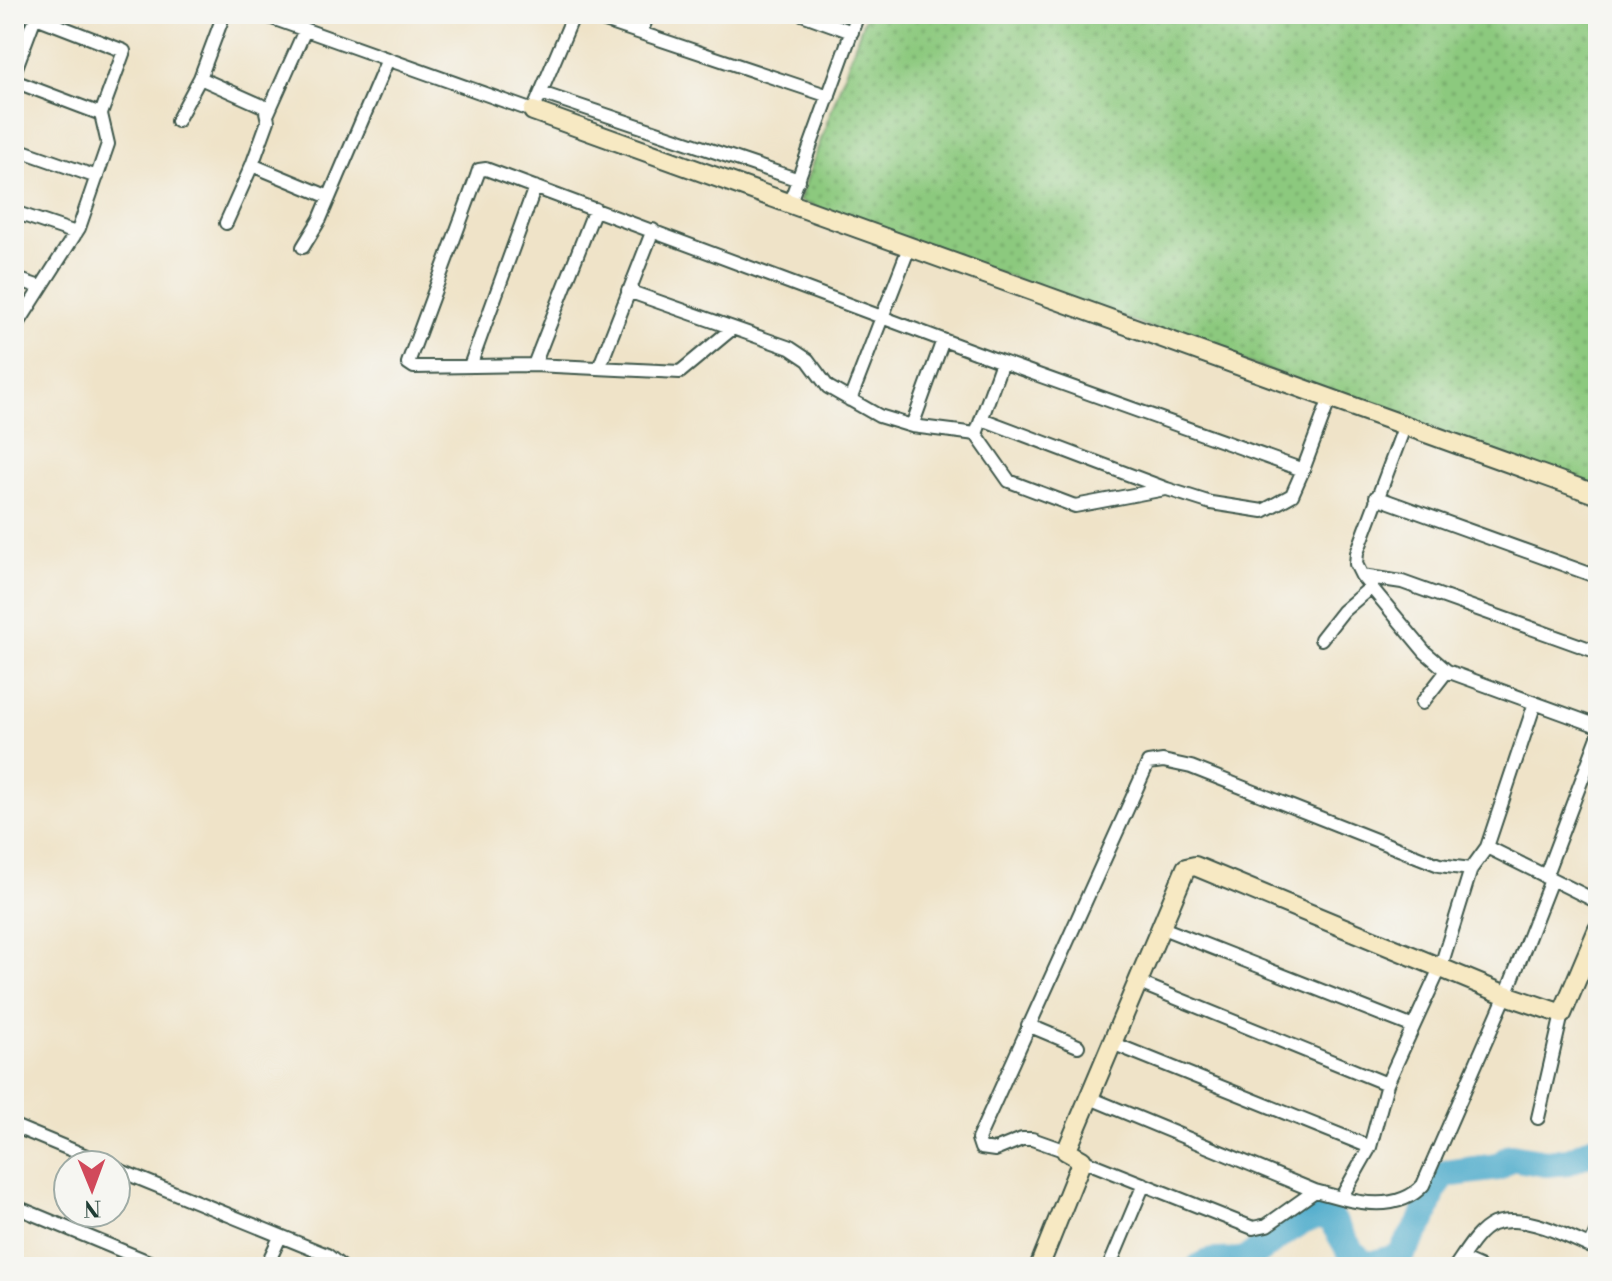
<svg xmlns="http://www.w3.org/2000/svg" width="1612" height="1281" font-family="'Libre Bodoni',serif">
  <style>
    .grass { fill: url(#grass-dots); stroke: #568359; stroke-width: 2 }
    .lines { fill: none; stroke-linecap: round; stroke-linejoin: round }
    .river { stroke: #4caacb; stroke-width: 28 }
    .street-casing { stroke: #3e564a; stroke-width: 16 }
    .secondary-casing { stroke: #3e564a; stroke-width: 22 }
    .street { stroke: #fff; stroke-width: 12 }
    .secondary { stroke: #f7e9c3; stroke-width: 18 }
  </style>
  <defs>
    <pattern id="grass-dots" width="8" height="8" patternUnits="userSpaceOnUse" patternTransform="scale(2)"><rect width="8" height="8" fill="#8cc97e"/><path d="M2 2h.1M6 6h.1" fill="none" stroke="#72a468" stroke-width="1.8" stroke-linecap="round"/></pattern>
  </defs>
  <rect width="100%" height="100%" fill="#f6f6f2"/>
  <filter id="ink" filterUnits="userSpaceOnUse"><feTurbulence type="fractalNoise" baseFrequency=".0125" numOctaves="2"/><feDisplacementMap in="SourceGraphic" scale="16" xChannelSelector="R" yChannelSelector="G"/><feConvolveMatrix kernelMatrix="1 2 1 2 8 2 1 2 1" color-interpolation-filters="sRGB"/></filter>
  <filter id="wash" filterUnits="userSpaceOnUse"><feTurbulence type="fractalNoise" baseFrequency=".006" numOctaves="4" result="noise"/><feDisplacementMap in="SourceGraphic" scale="32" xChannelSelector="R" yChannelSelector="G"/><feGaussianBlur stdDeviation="1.8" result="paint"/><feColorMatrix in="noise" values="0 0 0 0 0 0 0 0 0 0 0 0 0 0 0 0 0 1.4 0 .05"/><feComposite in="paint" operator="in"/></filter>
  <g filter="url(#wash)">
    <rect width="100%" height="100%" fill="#efe3c8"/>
    <path class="grass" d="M866 14H1598V489L799 201Z"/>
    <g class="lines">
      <path class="river" d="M1200 1267C1214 1257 1233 1266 1248 1258 1273 1244 1299 1213 1329 1215L1351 1252 1367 1266 1399 1257 1423 1220 1433 1190 1445 1174 1498 1167 1511 1157 1546 1163 1569 1161 1598 1147"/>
    </g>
  </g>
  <g filter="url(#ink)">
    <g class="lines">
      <g class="street-casing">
        <path id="street" d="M224 14 200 78 265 107 268 121 252 165 329 197
          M261 14 533 111 574 14
          M584 14 829 96
          M802 14 852 32
          M641 33 648 14
          M14 73 35 17
          M14 81 101 114
          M541 93 799 180
          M268 113 305 30
          M177 121 200 78
          M14 148 97 177
          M790 202 858 14
          M14 212 76 233
          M226 223 252 165
          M303 247 320 219 388 59
          M14 278 40 287
          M628 291 790 348 808 360 828 387 879 416 912 426 943 340 486 169 479 170 477 176 408 363 414 367 534 365 680 372 733 328
          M14 330 79 228 108 144 101 114 124 51 28 14
          M1002 362 1303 470 1330 398
          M534 365 595 209
          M470 366 535 187
          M599 368 653 230
          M850 400 910 245
          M982 419 1167 489 1211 503 1263 511 1292 495 1303 470
          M1405 425 1357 553 1356 564 1362 576 1402 582 1598 652
          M912 426 976 434 1002 362 943 340
          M976 434 1009 481 1075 506 1165 489
          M1376 497 1598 577
          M1362 576 1425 652 1447 671 1598 726
          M1321 639 1343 611 1371 587
          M1422 703 1447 671
          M1487 847 1598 902
          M1545 877 1598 737
          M1160 927 1411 1026
          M1137 982 1387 1084
          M1028 1025 1078 1046
          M1112 1043 1370 1147
          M1090 1098 1315 1191
          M1538 1118 1562 1014
          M14 1126 108 1165
          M1066 1151 1032 1139H1022L995 1150 981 1148 978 1139 1148 763 1163 761 1191 767 1439 865 1471 869
          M1082 1160 1253 1228 1267 1225 1315 1191 1341 1198 1370 1147 1387 1084 1441 966 1471 869 1487 847 1535 703
          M116 1169 327 1255 342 1267
          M1341 1198C1368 1205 1403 1208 1423 1185L1506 995 1551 880
          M14 1206 161 1267
          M1590 1246 1598 1229
          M1461 1259 1479 1267
          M266 1267 280 1237
          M1109 1267 1144 1184
          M1455 1267C1465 1253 1477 1231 1493 1224 1526 1212 1569 1238 1598 1250"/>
      </g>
      <g class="secondary-casing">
        <path id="secondary" d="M533 111 1598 495
          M1039 1267 1082 1160 1066 1151 1069 1145 1186 868 1195 866 1506 995 1562 1014 1598 929"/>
      </g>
      <use href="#street" class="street"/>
      <use href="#secondary" class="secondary"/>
    </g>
  </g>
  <rect width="1612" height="1281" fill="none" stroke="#f6f6f2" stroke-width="48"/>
  <g transform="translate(92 1189) rotate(179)"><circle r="38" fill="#f6f6f2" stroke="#a0aca6" stroke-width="2"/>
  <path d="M0-6L14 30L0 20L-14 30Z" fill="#d1495b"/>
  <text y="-12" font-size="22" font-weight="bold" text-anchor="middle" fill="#1f3d34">N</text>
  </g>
</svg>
